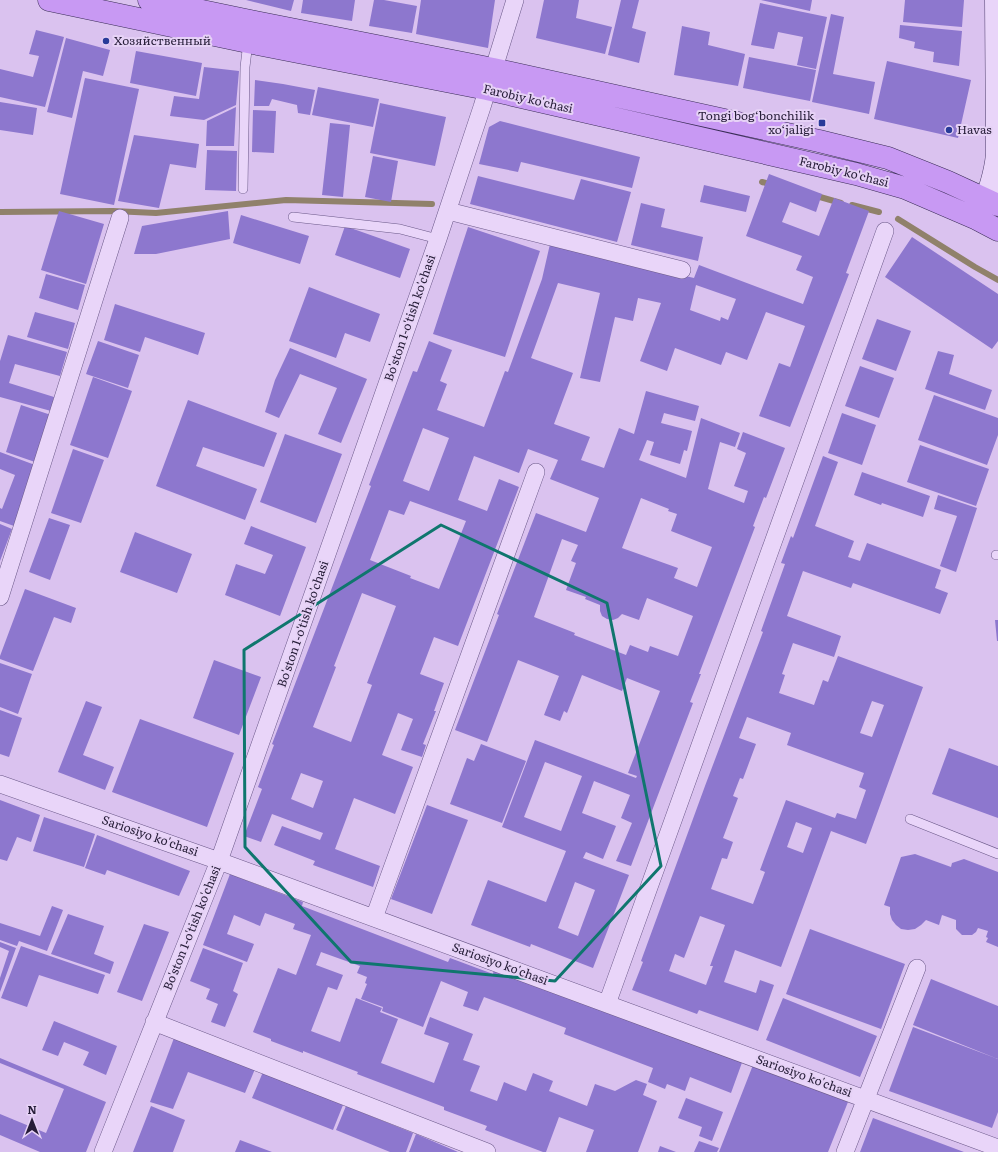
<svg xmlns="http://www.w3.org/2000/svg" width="998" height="1152" font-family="Literata,serif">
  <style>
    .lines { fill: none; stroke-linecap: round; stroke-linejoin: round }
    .stream { stroke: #90816b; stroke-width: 6 }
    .building { fill: #8d77ce; fill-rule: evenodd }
    .lane-casing { stroke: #6b5989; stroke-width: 10 }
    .street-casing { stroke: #6b5989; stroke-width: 18 }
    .secondary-casing { stroke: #4c3c6b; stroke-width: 23 }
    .primary-casing { stroke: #3a2d57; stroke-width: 23 }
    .lane { stroke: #e9d5f9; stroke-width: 9 }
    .street { stroke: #e9d5f9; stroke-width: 17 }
    .secondary { stroke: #e9d5f9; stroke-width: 22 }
    .primary { stroke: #c899f3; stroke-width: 22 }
    .marked { fill: none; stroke: #0f766e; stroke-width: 3; stroke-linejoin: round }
    .poi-dot { fill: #283b99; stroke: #e6d2f6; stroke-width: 1.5 }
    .labels { text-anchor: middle; stroke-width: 4; stroke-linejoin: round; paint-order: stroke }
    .poi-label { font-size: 12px; fill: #261d38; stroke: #e6d2f6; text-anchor: start }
    .street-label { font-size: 12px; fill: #261d38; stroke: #e6d2f6 }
  </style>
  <rect width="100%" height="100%" fill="#dac2ef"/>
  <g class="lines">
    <path class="stream" d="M762 182 773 185
      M813 195 841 203
      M852 205 879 212
      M0 212 113 211 156 213 286 200 432 204
      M898 219 975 267 998 280"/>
  </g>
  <path class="building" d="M246 0H294L291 11Z
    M303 0H355L352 21 301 13Z
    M374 0H384L417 6 412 33 369 26Z
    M421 0H495L488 48 416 34Z
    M544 0H579L576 18 612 27 605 54 536 38Z
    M621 0H639L632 28 646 32 639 63 608 55Z
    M761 0H812L810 11Z
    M905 0H964L962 27 903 22Z
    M760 3 827 17 816 69 797 65 803 37 778 32 774 49 751 45Z
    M831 14 844 17 833 74 875 82 869 114 812 102Z
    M900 25 962 31 959 66 933 62 934 52 914 48 915 42 899 38Z
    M682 26 710 32 708 45 745 54 738 86 674 75Z
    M36 30 64 37 45 107 0 97V69L33 77 39 56 29 54Z
    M66 38 110 50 103 76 83 71 72 118 47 112Z
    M136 51 202 63 196 96 130 83Z
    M749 57 816 70 810 101 743 88Z
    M887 61 971 80 958 138 874 119Z
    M204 67 239 71 236 105 204 120 170 116 174 96 199 99Z
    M85 78 139 89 114 205 60 194Z
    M255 80 283 84 315 90 310 115 298 113 297 105 272 99 269 106H254Z
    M318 87 379 99 373 127 312 115Z
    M0 102 37 108 33 135 0 130Z
    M380 103 446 117 435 166 370 153Z
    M236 107 234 146H206L207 121Z
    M253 110 276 111 274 153 252 152Z
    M500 121 640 157 632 188 521 162 518 172 479 164 489 127Z
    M330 123 350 125 343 197 322 195Z
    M134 135 199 144 196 168 170 164 159 208 118 201Z
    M207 150 237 151 236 191 205 190Z
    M373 156 398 161 391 202 365 197Z
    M769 174 822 194 816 212 790 202 782 222 819 236 834 198 869 211 846 273 849 274 790 427 759 416 779 363 790 367 805 326 766 312 747 360 726 352 721 365 675 348 667 371 640 361 661 303 638 298 633 321 615 317 600 382 580 378 600 293 558 283 531 358 573 373 554 424 590 437 581 460 604 468 619 428 634 434 646 391 699 406 695 421 664 413 661 423 692 431 687 451 684 450 680 464 650 455 654 442 647 440 639 460 686 478 701 418 740 433 735 447 720 442 708 489 744 503 748 491 734 486 746 453 737 449 743 432 785 448 766 498 764 497 753 526 755 527 699 674H701L690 702 693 703 631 866 616 861 632 823 621 818 630 795 594 781 582 813 616 826 603 859 586 852 583 858 629 875 593 968 531 944 530 947 471 925 488 880 546 902 566 851 502 827 535 740 636 778 637 776 628 773 660 691 627 678 622 691 582 675 567 713 564 711 560 721 544 715 559 676 518 660 487 742 455 730 499 615 497 614 536 513 586 532 599 498 550 479 558 460 528 449 519 473 474 456 458 500 487 511 499 479 519 487 458 646 434 637 420 674 444 683 434 711H436L423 744 426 745 422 757 401 750 413 719 398 713 382 755 413 767 395 814 354 798 335 849 380 866 373 887 313 865 315 861 274 845 282 826 320 840 323 833 272 814 261 842 244 836 262 789 258 787 274 745 272 744 371 486 369 485 413 371 417 372 429 341 452 350 440 381 447 384 437 410 484 427 505 371 508 372 542 279 550 244 694 278 699 265 803 304 813 277 796 270 802 256 746 236ZM696 285 736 299 728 320 721 317 720 321 690 310ZM423 428 449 438 429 491 403 481ZM641 498 669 509 668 511 677 514 671 531 712 547 697 587 674 578 678 568 622 548ZM410 501 466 521 439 589 410 578 411 576 370 560 389 510 404 515ZM562 539 578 545 571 561 576 563 566 590 586 597 585 599 600 605V611L602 616 607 619 613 620 618 618 622 614 639 620 647 598 693 616 678 656 650 646 648 652 630 645 626 655 574 635 575 633 534 617ZM362 593 396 606 367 683 372 685 351 742 313 727 336 667 334 666ZM545 762 582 776 561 831 524 817ZM301 773 323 781 313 808 291 799ZM575 882 595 890 578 936 558 928Z
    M478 176 574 200 581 179 631 192 617 242 470 204Z
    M704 185 750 196 746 212 700 202Z
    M641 203 665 209 661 227 703 237 698 261 631 245Z
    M59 211 104 224 86 284 41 270Z
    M228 211 230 239 156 254H134L142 226Z
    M241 215 309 236 300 264 233 243Z
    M345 226 410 249 400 278 335 255Z
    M468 227 540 251 505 357 433 334Z
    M912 237 998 294V341L992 349 885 277Z
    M46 274 85 285 78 310 39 298Z
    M309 287 380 314 370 342 345 333 336 358 289 341Z
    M115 304 205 333 198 355 145 337 140 352 104 340Z
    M35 312 75 323 68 349 27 337Z
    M877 319 911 331 896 371 862 359Z
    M8 335 67 352 60 376 15 364 9 383 54 397 51 411 0 397V361Z
    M98 341 139 355 128 388 86 374Z
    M290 348 367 379 341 443 318 434 337 388 300 374 279 418 265 412 275 380Z
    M938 351 954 355 949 374 992 390 985 410 925 389Z
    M860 366 894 378 879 418 845 406Z
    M93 377 132 391 108 458 70 445Z
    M934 395 998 418V435L987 465 918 440Z
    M188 400 277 433 264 467 203 447 196 466 257 489 245 520 156 486Z
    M21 405 51 415 35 462 6 452Z
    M842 413 876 425 862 465 828 453Z
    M285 434 342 454 316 523 260 502Z
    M920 445 989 469 976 506 907 482Z
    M73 449 104 460 81 523 51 513Z
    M0 452 35 465 14 526 0 521V508L2 509 15 475 0 469Z
    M823 456 838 462 815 526 854 541 848 557 860 561 867 543 941 570 935 588 948 593 940 614 853 583 851 588 803 571 787 616 841 636 834 657 793 643 782 674 785 675 779 693 814 705 823 680 828 682 838 656 923 687 866 844 831 831 781 967 735 950 724 982 756 993 760 980 774 985 758 1031 699 1010 697 1014 632 990 643 962 641 961 705 786 763 632 761 631 785 564 781 563 791 536 793 538ZM872 701 884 705 872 737 860 733ZM747 717 791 733 787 745 864 773 859 787 866 790 856 819 837 813 835 818 786 800 760 870 765 872 753 904 711 889 722 858 727 859 733 842 723 838 738 798 733 796 740 778 743 779 756 744 739 738ZM796 822 812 828 803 853 787 847ZM700 916 725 925 710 966H713L706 985 669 971 675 954 684 958Z
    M862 472 930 496 923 517 882 503 881 505 854 495Z
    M938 495 977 508 956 572 940 566 957 516 934 509Z
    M49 518 70 525 50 580 29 572Z
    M0 524 12 529 0 561Z
    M251 526 306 547 280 616 225 595 236 564 265 574 273 555 244 544Z
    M135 532 192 554 177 593 120 572Z
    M25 589 76 608 71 623 54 617 33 671 0 659V656Z
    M995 620H998V641H997Z
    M214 660 261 677 239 735 193 718Z
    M0 663 32 674 18 714 0 707Z
    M86 701 102 707 83 755 114 767 105 790 58 772Z
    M0 710 22 718 9 757 0 754Z
    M140 719 234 753 207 827 112 792Z
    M481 744 526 761 502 823 450 804 467 758 474 761Z
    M949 748 998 766V818L932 794Z
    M0 800 40 815 31 842 17 837 7 861 0 859Z
    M427 805 468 820 432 914 391 899Z
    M44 817 95 834 84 867 33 851Z
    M97 835 190 871 179 896 107 870 105 875 85 868Z
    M915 854 951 867 952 863 964 859 998 872V947L986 942 988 938 986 937 988 931 978 928 976 932 972 935H962L956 929V920L942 915 939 925 926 920 921 925 915 929 908 930 901 929 896 925 892 920 890 914V907L884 905 901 857Z
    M230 874 303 902 302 906 448 962 450 958 493 974 494 969 744 1057 731 1093 690 1077 685 1091 667 1084 665 1089 648 1082 653 1068 564 1034 566 1028 484 997 478 1011 463 1006 468 992 441 981 423 1027 382 1011 383 1007 361 999 367 984 365 983 367 977 357 973 360 966 321 952 316 965 343 975 337 990 328 987 311 1031 340 1042 356 998 382 1008 380 1012 398 1019 381 1063 434 1083 449 1043 424 1034 430 1017 473 1034 463 1060 480 1066 470 1091 497 1101 504 1082 526 1091 533 1073 553 1081 549 1091 587 1106 595 1084 615 1091 636 1080 647 1084 643 1095 657 1101 638 1152H586L594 1130 559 1117 546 1152H543L485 1130 487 1126 444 1110V1107L357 1074 358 1072 303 1051V1053L271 1041V1039L253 1032 278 968 296 975 311 935 293 929 295 924 265 913 260 926 234 915 227 934 254 944 247 962 203 945Z
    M52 906 63 910 47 951 19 941 17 946 0 940V923L40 936Z
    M68 914 104 926 94 954 114 962 110 974 51 954Z
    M144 924 169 932 142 1001 117 992Z
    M810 929 905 964 881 1029 786 994Z
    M0 942 16 948 0 992V978L9 951 0 947Z
    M21 946 105 975 98 994 39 975 27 1007 1 998Z
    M203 948 243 963 233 991 238 994 225 1027 211 1022 218 1004 206 999 210 989 190 981Z
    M931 979 998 1006V1059L913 1025Z
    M783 998 877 1036 860 1077 766 1040Z
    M54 1021 117 1046 106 1075 83 1065 89 1052 64 1042 58 1056 42 1050Z
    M913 1027 998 1059V1112L992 1128 889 1091Z
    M174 1038 255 1069 245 1093 188 1072 173 1109 150 1102Z
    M0 1058 106 1102 86 1152H40L0 1135V1114L46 1133 64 1089 0 1063Z
    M753 1065 848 1102 828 1152H719Z
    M263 1072 343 1105 333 1130 252 1098Z
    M686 1098 723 1112 712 1141 699 1136 702 1127 678 1118Z
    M151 1106 185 1120 173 1152H133Z
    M346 1106 413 1133 406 1152H390L336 1130Z
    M873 1118 964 1152H860Z
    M416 1134 458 1152H409Z
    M240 1140 272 1152H235Z
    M699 1141 719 1148 717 1152H694Z
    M660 1146 676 1152H658Z"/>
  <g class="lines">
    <g class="lane-casing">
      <path id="lane" d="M243 189 245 67 248 42
        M293 217 400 229 438 239
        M996 555H998
        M910 819 998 854"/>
    </g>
    <g class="street-casing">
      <path id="street" d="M448 211 682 270
        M0 597 120 218
        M0 784 219 861 998 1148
        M374 918 536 472
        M607 1004 885 231
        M154 1022 487 1152
        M103 1152 219 861 438 239 482 107 515 0
        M845 1152 917 968"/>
    </g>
    <g class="secondary-casing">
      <path id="secondary" d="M979 216C988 196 995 176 997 154L996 0"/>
    </g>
    <g class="primary-casing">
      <path id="primary" d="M49 0 248 42 487 89 856 174 905 188 977 219 998 230
        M149 0 255 22 493 69 819 141 888 158 948 182 998 205"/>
    </g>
    <use href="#lane" class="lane"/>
    <use href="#street" class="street"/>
    <use href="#secondary" class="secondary"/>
    <use href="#primary" class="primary"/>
  </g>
  <path class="marked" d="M441 525 607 603 661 866 555 981 351 962 245 847 244 650Z"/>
  <g class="poi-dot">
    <circle cx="106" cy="41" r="4"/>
    <rect x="818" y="119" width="8" height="8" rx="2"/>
    <circle cx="949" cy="130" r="4"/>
  </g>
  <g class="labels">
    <g class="poi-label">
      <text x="114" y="45">Хозяйственный</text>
      <text x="814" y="120" text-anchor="end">Tongi bog‘bonchilik<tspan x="814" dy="14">xo‘jaligi</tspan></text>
      <text x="957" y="134">Havas</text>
    </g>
    <g class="street-label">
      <text transform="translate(528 99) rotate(13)" y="4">Farobiy ko'chasi</text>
      <text transform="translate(844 172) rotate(14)" y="4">Farobiy ko'chasi</text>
      <text transform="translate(410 318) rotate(-71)" y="4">Bo'ston 1-o'tish ko'chasi</text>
      <text transform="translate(303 624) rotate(-71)" y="4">Bo'ston 1-o'tish ko'chasi</text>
      <text transform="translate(150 836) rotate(19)" y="4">Sariosiyo ko'chasi</text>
      <text transform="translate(192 928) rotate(-68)" y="4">Bo'ston 1-o'tish ko'chasi</text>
      <text transform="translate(500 964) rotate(20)" y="4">Sariosiyo ko'chasi</text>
      <text transform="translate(804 1076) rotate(20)" y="4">Sariosiyo ko'chasi</text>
    </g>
  </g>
  <g transform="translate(32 1120)" stroke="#e6d2f6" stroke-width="3" paint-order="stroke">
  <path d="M0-3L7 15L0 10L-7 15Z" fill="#261d38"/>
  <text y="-6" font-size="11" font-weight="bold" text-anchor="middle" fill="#261d38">N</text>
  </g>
</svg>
